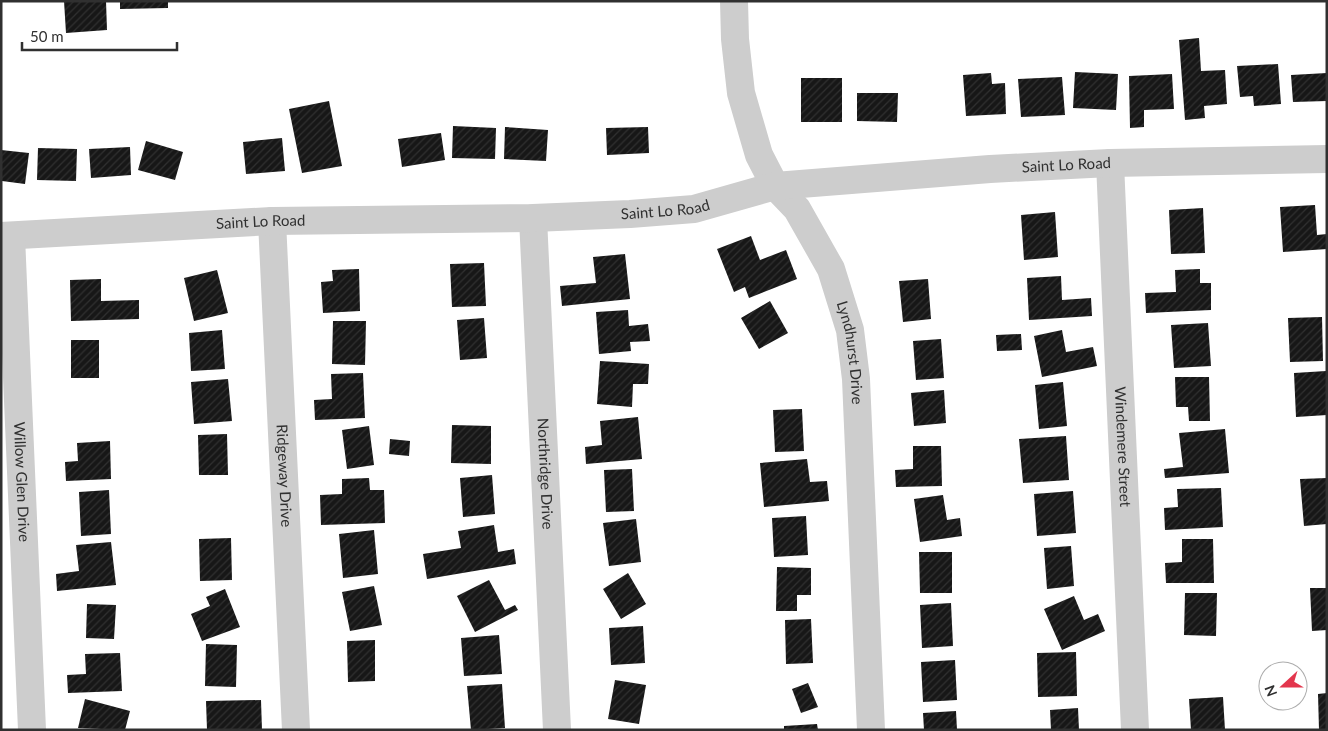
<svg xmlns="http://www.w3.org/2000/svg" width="1328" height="731" font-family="Lato,sans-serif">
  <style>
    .building { fill: url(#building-hatch) }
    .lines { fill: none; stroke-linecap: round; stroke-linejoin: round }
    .minor { stroke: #cdcdcd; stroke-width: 28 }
    .labels { text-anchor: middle; stroke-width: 5; stroke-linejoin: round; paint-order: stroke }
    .street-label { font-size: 15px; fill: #303030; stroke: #fff }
  </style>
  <defs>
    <pattern id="building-hatch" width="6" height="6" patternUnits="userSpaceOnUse" patternTransform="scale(1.25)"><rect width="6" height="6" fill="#171717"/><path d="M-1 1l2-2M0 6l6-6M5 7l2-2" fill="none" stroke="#303030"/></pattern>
  </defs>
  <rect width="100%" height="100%" fill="#fff"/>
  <path class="building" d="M64 1H106L107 30 66 33Z
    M120 1H168V8L120 9Z
    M1199 38 1201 71 1225 70 1227 104 1204 106 1205 118 1185 120 1179 40Z
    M1278 64 1281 104 1254 106 1253 96 1240 97 1237 66Z
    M1075 72 1118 74 1116 110 1073 108Z
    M991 73 992 84 1005 83 1006 114 966 116 963 75Z
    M1327 73V101L1293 102 1291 75Z
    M1172 74 1174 109 1144 110V127L1130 128 1129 76Z
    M1062 77 1065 115 1021 117 1018 79Z
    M801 78H842V122H801Z
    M857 93H898L897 122 857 121Z
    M329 101 342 166 302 173 289 109Z
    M453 126 496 128 495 159 452 158Z
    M505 127 548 130 546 161 504 159Z
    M648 127 649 153 607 155 606 128Z
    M441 133 445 160 402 167 398 139Z
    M282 138 285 171 246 174 243 142Z
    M146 141 183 152 175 180 138 170Z
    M130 147 131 175 91 178 89 149Z
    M38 148 77 149 76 181 37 180Z
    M1 150 29 153 25 184 2 181Z
    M1315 205 1317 235 1327 234V249L1283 252 1280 207Z
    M1203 208 1205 253 1171 254 1169 210Z
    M1055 212 1058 257 1024 260 1021 215Z
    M751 236 760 260 786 250 797 279 749 298 745 287 734 292 717 249Z
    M625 254 630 299 562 306 560 286 596 283 593 257Z
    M484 263 486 306 452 307 450 264Z
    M359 269 360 311 323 313 321 282 333 281 332 270Z
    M1200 269V283H1211V310L1146 313 1145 293 1176 292 1175 270Z
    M217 270 228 313 194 321 184 278Z
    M1061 276 1062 300 1091 298 1092 316 1029 320 1027 278Z
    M101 279V301L139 300V319L71 321 70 280Z
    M928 279 931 319 903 322 899 281Z
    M770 301 788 333 759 349 741 318Z
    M628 310 629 326 648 324 650 341 630 342 631 351 599 354 596 312Z
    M1322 317 1323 361 1290 362 1288 318Z
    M484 318 487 358 460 360 457 320Z
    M333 321H366L365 365 332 364Z
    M1208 323 1211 366 1174 368 1171 325Z
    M222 330 225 369 191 371 189 333Z
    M1062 330 1066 352 1093 347 1097 366 1042 377 1034 336Z
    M1021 334 1022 350 997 351 996 335Z
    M941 339 944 378 916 380 913 341Z
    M71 340H99V378H71Z
    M600 361 649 364 648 384H633L632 407 597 404Z
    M1326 371 1327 415 1296 417 1294 373Z
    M363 373 365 418 315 420 314 400 332 399 331 374Z
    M1175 377H1209L1210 421H1189L1188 407H1176Z
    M228 379 232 421 194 424 191 382Z
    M1063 382 1067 426 1039 429 1035 385Z
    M944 390 946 423 914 426 911 393Z
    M802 409 804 451 775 452 773 410Z
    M638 417 642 459 586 464 585 447 602 445 600 421Z
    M452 425 491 426V464L451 463Z
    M369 426 374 465 347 469 342 430Z
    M1225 429 1229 473 1165 478 1164 469 1183 467 1179 433Z
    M227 434 228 475H199L198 435Z
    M1066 436 1069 480 1023 483 1019 439Z
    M390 439 410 441 409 456 389 454Z
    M110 441 111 479 66 481 65 462 78 461 77 443Z
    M913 446H941L942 486 896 487 895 470 913 469Z
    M807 459 810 482 827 481 829 501 764 507 760 463Z
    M632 469 634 511 606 512 604 470Z
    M492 475 495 514 463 517 460 478Z
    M369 478 370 490H384L385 523 321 525 320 495 342 494V479Z
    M1327 478V524L1304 526 1300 479Z
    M1221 488 1223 527 1165 530 1164 508 1178 507 1177 489Z
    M109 490 111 534 81 536 79 492Z
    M1073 491 1076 533 1037 536 1034 494Z
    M943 495 947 520 960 518 962 536 920 542 914 499Z
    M806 516 808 555 774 557 772 518Z
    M636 519 641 562 609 566 603 523Z
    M494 525 498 552 514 549 516 564 427 579 423 554 461 548 458 531Z
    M374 530 378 574 343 578 339 534Z
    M231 538 232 580 200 581 199 539Z
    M1182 539H1213L1214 583H1166L1165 563 1182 562Z
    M111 542 116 585 57 591 56 574 79 571 76 545Z
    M1071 546 1074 586 1047 589 1044 548Z
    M919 552H952V593H920Z
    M777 567 811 568V595H797V611H776Z
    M628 573 646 604 621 619 603 589Z
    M489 580 505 610 515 605 518 610 475 632 457 596Z
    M374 586 382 625 350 631 342 592Z
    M1310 588H1327V630L1312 631Z
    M225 589 240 627 202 641 191 614 210 606 206 597Z
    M1185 593H1217L1216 636 1184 635Z
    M1074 596 1084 620 1098 614 1105 631 1062 650 1044 609Z
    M951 603 953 646 922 648 920 605Z
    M87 604 116 605 114 639 86 638Z
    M811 619 813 663 786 664 785 620Z
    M643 626 645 663 611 665 609 628Z
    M499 635 502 674 464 676 461 638Z
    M375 640V681L348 682 347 641Z
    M206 644 237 645 236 687 205 686Z
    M1076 652 1077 696 1038 697 1037 653Z
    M120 653 122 691 68 693 67 675 86 674 85 654Z
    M955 660 957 700 923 702 921 662Z
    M615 680 646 685 639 724 608 719Z
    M808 683 818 707 801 713 792 689Z
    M502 684 505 728 471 730 467 686Z
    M1327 693V730H1319L1318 694Z
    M1223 697 1225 730H1191L1189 699Z
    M85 699 130 711 125 730 78 728Z
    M261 700 262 730H207L206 701Z
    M1078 708 1079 730H1051L1050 710Z
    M956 711 957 730H924L923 713Z
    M817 724 818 730H784V726Z"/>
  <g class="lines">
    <g class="minor">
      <path id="s1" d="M734 1 735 39 741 93 759 155 775 186 797 209 831 269 850 330 856 379 871 730"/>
      <path id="s2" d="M1110 163 1135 730"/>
      <path id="s3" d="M533 218 557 730"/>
      <path id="s4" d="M272 221 296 730"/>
      <path id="s5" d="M1 236 272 221 533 218 630 214 694 209 775 186 990 169 1110 163 1327 159"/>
      <path id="s6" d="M11 236 32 730"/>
    </g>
  </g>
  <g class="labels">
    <g class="street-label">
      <text dy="5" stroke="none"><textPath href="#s5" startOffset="1070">Saint Lo Road</textPath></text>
      <text dy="5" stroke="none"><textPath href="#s5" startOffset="665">Saint Lo Road</textPath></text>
      <text dy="5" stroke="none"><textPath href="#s5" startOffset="260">Saint Lo Road</textPath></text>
      <text dy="5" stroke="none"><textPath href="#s1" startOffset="379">Lyndhurst Drive</textPath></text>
      <text dy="5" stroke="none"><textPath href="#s2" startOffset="284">Windemere Street</textPath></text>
      <text dy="5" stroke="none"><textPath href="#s3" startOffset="256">Northridge Drive</textPath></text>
      <text dy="5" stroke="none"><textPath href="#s4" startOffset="255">Ridgeway Drive</textPath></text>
      <text dy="5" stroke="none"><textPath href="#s6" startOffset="246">Willow Glen Drive</textPath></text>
    </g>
  </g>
  <rect width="1328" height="731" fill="none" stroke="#303030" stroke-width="5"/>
  <g transform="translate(1283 686) rotate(249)"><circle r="24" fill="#ffffff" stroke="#acacac"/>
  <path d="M0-4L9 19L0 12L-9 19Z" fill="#e3364d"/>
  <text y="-8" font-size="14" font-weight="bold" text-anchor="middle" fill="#303030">N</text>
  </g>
  <path d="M22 42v8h155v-8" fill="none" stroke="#303030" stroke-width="2.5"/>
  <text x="30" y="42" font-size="15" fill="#303030" stroke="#ffffff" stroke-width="4" paint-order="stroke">50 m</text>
</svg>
